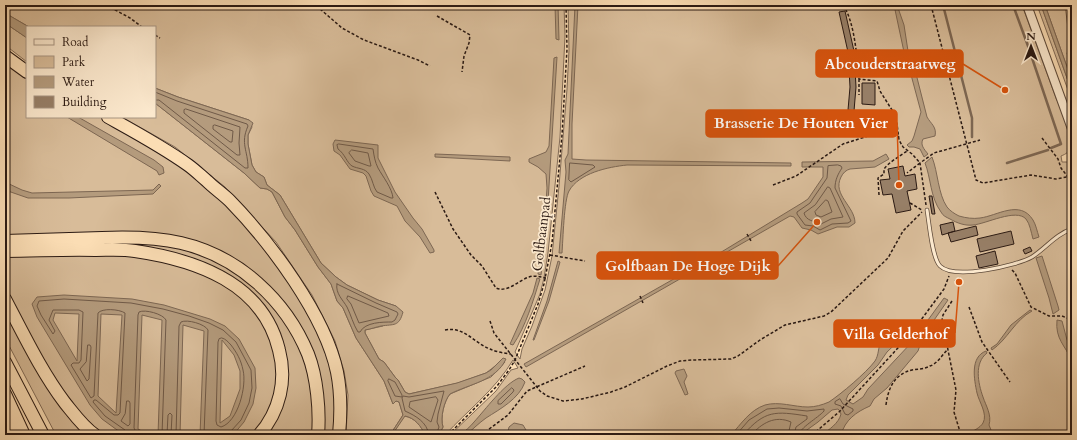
<svg xmlns="http://www.w3.org/2000/svg" width="1077" height="440" font-family="Cardo,serif">
  <style>
    .green { fill: #d8bc99; stroke: #826b56 }
    .water { fill: #b49b7d; stroke: #7d6753; fill-rule: evenodd }
    .lines { fill: none; stroke-linecap: round; stroke-linejoin: round }
    .shore { stroke: #705a48; stroke-width: 1 }
    .stream { stroke: #7d6753; stroke-width: 2.5 }
    .building { fill: #977f67; stroke: #2b1a13 }
    .service-casing { stroke: #5f4b3b; stroke-width: 4.5 }
    .tertiary-casing { stroke: #5f4b3b; stroke-width: 10 }
    .motorway-casing { stroke: #2b1a13; stroke-width: 14 }
    .path { stroke: #2b1a13; stroke-width: 1.5; stroke-dasharray: 3 2; stroke-linecap: butt }
    .service { stroke: #fce9ce; stroke-width: 3 }
    .tertiary { stroke: #fce9ce; stroke-width: 8 }
    .motorway { stroke: #fbddb4; stroke-width: 12 }
    .labels { text-anchor: middle; stroke-width: 3.5; stroke-linejoin: round; paint-order: stroke }
    .street-label { font-size: 14px; fill: #2b1a13; stroke: #fce9ce }
    .leader { fill: none; stroke: #d5530d; stroke-width: 1.5 }
    .callout-dot { fill: #d5530d; stroke: #fce9ce; stroke-width: 1.5 }
    .callout { fill: #d5530d; stroke: #d5530d; stroke-width: 1.5 }
    .callout-label { font-size: 15px; text-anchor: middle; font-weight: bold; fill: #fff }
  </style>
  <rect width="100%" height="100%" fill="#fbddb4"/>
  <filter id="stains"><feTurbulence type="fractalNoise" baseFrequency=".005" numOctaves="4"/><feColorMatrix values="0 0 0 0 .2 0 0 0 0 .09 0 0 0 0 .02 0 0 0 .5 -.17"/></filter>
  <radialGradient id="worn" r=".72"><stop offset=".6" stop-color="#630" stop-opacity="0"/><stop offset="1" stop-color="#630" stop-opacity=".3"/></radialGradient>
  <path class="green" d="M5 5H564L565 36 560 137 548 253 544 278 540 294 515 352 520 359 522 349 532 326 545 290 552 256 559 186 567 89 569 50 568 5H1022C1033 36 1045 67 1056 98 1062 112 1071 130 1070 145 1070 152 1066 154 1061 156L1062 162H1072V174L1067 175 1070 179 1072 178V435H450L496 391 511 370 518 368 513 360C495 390 468 410 445 435H439L443 427C440 418 444 401 450 394L491 377 505 362 495 366 486 373 458 383 409 394 405 392 398 380 395 377 384 362 379 359 365 333V330L383 326 396 306 378 300 347 285 336 277 321 263 280 195 267 185 264 177 256 172 252 165 248 144V135L252 127 249 120 178 97 155 88V27H29L5 13Z
    M1037 5H1041L1072 92V101Z
    M1045 5H1065L1068 28 1072 29V47L1068 50 1067 54 1072 60V81Z
    M5 23 27 38V62L5 45Z
    M5 59 27 74V117H104L169 156 237 213 304 298 334 370 335 435H56L5 338Z
    M155 103 244 173 260 188 267 189 272 192 285 217 295 230 318 267 331 284 337 301 343 308 356 338 384 381 393 404 396 401 399 402 403 415 390 435H346L348 395 344 371 335 341 312 295 276 242 225 187 175 147 122 117H155Z
    M404 416C415 418 421 425 425 435H392Z"/>
  <path class="water" d="M555 5H558L559 40 556 39Z
    M575 5H578L572 124V159L586 160 791 163V166L627 165C608 167 579 173 569 191 564 200 563 240 562 253H559L566 172 565 160 568 154Z
    M894 5H897L904 25 908 51 912 58 927 117C931 124 937 127 935 136L923 139C920 145 924 149 928 154L924 157 920 149 914 147H909L907 145 912 141 914 136 921 112 910 71 904 52Z
    M1041 5H1045L1072 81V92Z
    M5 13 29 27H27V38L5 23Z
    M557 57 547 218 545 217 547 188 546 174 538 167 529 162V159L546 152 549 146 554 58Z
    M155 88 178 97 249 120 253 123 248 135V144L252 165 256 172 264 177 267 185 280 195 321 263 336 277 347 285 378 300 396 306 403 312C399 327 394 324 381 326 376 327 371 329 365 330V333L379 359 384 362 395 377 398 380 405 392 409 394 457 383 486 373 491 370 503 358 506 359C496 381 469 384 450 394 444 401 440 418 443 427L439 435H425C421 426 415 418 405 416L392 435H390L403 415 399 402 396 401 393 404 384 381 356 338 343 308 337 301 331 284 318 267 295 230 285 217 272 192 267 189 260 188 244 173 155 103Z
    M67 117H78L154 160 163 167 164 173 159 175 157 171Z
    M335 140 378 145V158L395 192 413 218 422 229 434 250V252L430 253 420 237 405 221 397 206 374 196 371 191 366 176 363 173 350 169 340 155 334 151 333 144Z
    M435 154 510 157V161L435 157Z
    M886 154 889 159 875 167 850 169C846 170 843 173 841 177 832 195 855 206 855 223L849 227H837L818 234 811 230 802 228 794 217 790 216 526 367 524 364 723 251 802 203 808 199 823 177V167H802V162L873 161Z
    M932 157C938 172 938 194 947 207 950 211 955 214 959 216 966 218 973 219 980 218 997 216 1020 199 1033 220 1036 225 1037 231 1039 237L1033 239C1031 232 1030 224 1026 219 1016 208 986 224 973 225 965 226 957 223 950 219 946 217 943 216 941 212 930 197 931 178 925 163Z
    M5 182 22 190 32 193 153 190 159 184 161 186 153 194 69 198H28L5 190Z
    M544 225 547 226 541 275 538 274Z
    M1042 256 1058 306 1059 310 1053 314 1049 298 1037 261 1036 258Z
    M558 261 560 262 549 301 534 340H533L547 301Z
    M537 278 540 279C533 301 526 326 513 345L510 344 533 293Z
    M64 295 132 299 164 305 210 319 225 326 239 339 255 368 256 388 253 404 244 422 233 435H200L204 331 183 325 180 435H158L162 320 142 315 138 429 149 435H124L102 419 90 405 37 317 32 304 37 297ZM55 313 79 314 77 361 53 320ZM101 314 122 315 116 413 98 396ZM222 340 234 355 240 371V389L230 416 220 423Z
    M944 298 948 300 923 336 918 351 887 388 874 399 870 406C856 412 845 420 841 435H821C829 430 839 423 841 414L839 410 838 409 832 410 818 422 800 435H731C741 424 750 410 765 405 779 401 794 407 808 407 815 407 822 405 829 402 841 394 866 373 875 361 879 355 878 347 881 341L886 338 906 331 908 332 887 352 878 365 848 395 846 400 853 404 863 397 868 389 912 342Z
    M1030 310 1032 311C1015 320 1007 340 992 350L991 348 997 344 1011 325Z
    M1057 320 1062 321 1067 340 1072 346V361C1065 345 1055 339 1057 320Z
    M986 351 987 353C974 363 978 383 983 397 986 406 992 415 989 425L993 435H968L967 434C973 431 980 428 983 423 988 414 979 402 977 393 974 379 970 357 986 351Z
    M684 369 687 376 684 382 688 394 685 395 675 373 676 371Z
    M519 378 522 379 525 382C519 399 500 409 486 418 479 423 473 429 466 435H460C465 431 470 427 474 422 485 410 504 384 519 378Z
    M514 423 523 425 529 435H507L509 427Z"/>
  <g class="lines">
    <path class="shore" d="M155 92 177 101 247 124 248 126C240 144 248 150 248 168H245L159 100H155
      M186 109 240 127 239 143 240 155H237L184 113V110Z
      M215 125 233 131 232 142H230L213 129V126Z
      M339 144 373 149C374 156 375 162 378 168 383 177 392 188 393 198H391L377 192C373 187 373 180 369 174 365 168 358 169 352 166 347 163 345 154 338 149L337 145Z
      M352 150 368 153 371 166H369L355 161 349 153Z
      M570 163 593 165 595 167 571 182 569 180Z
      M838 165 841 166 842 168C838 174 835 180 835 188L851 221 848 223 832 224 820 230 813 226 805 225 797 214V212L810 203 814 197 827 178 828 166Z
      M828 187 830 188 843 217 831 219 821 224C814 221 806 221 804 213L815 205Z
      M826 200 828 201 832 212 821 217 816 215 815 212Z
      M337 284 376 303 397 312 398 314 395 320 392 322C383 322 365 322 360 332H358C353 324 351 315 347 307 343 300 335 293 337 284Z
      M348 296 388 313 389 316 359 323 351 304 347 299Z
      M222 338C226 339 228 342 231 345 237 353 241 360 243 370 247 386 238 422 221 427L217 425 216 421 218 342 219 339Z
      M88 345H90L91 347 89 379 87 381 80 369 86 362Z
      M389 379 395 382 402 395V397L395 396 388 381Z
      M512 388 514 390 513 392 501 404H498V401Z
      M436 397 438 400 431 422 409 407 410 402Z
      M840 399 843 404 853 409V411L848 415 845 414 841 406 835 404V402Z
      M127 401H129L130 403V424L128 426 121 421 125 414Z
      M126 435 125 430 105 416 93 402 94 400H96L114 415H118L120 413 125 313C119 309 102 308 98 313L94 396 91 398 71 365 73 363H79L81 360 83 312 79 310H53L49 320 55 331 53 334 41 315 37 306 39 301 64 299 131 303 163 309 189 316 209 323 223 330 236 342 251 370 252 388 249 403 241 420 231 431 230 435
      M141 435 136 432 134 428 138 315 139 312C145 309 163 314 166 320L162 435
      M167 435 168 415 170 413 172 415 171 435
      M176 435 179 326 181 322C187 319 205 324 208 330L204 435
      M429 435C427 422 416 416 405 411L402 398 403 396 409 397 444 391 438 414 437 422 439 427 436 435
      M736 435 749 420 767 409 779 408 807 411 824 409V411C818 418 799 428 799 435
      M743 435C765 410 775 411 807 416V419L796 427 794 435
      M751 435C762 423 775 415 791 422L788 435"/>
    <path class="stream" d="M943 5 972 118V137
      M1013 5 1028 46 1061 144 1051 148
      M1007 163 1048 150"/>
  </g>
  <path class="building" d="M845 11 854 51 856 87 854 111 848 110 850 87 848 52 839 12Z
    M862 83H875V105L862 104Z
    M903 166 905 176 915 174 917 189 907 191 911 210 896 213 892 194 883 195 880 180 890 179 888 169Z
    M929 196H932L935 214H932Z
    M953 222 955 231 942 235 940 225Z
    M976 226 978 235 951 242 948 233Z
    M1011 231 1014 244 980 252 977 239Z
    M1030 247 1032 251 1025 254 1023 250Z
    M995 251 998 264 979 268 976 256Z
    M960 278 962 283 957 285 955 280Z"/>
  <g class="lines">
    <g class="service-casing">
      <path id="service" d="M927 210C929 222 932 258 940 266 954 280 1016 266 1032 257 1046 248 1056 234 1072 229"/>
    </g>
    <g class="tertiary-casing">
      <path id="tertiary" d="M1027 5 1072 129
        M1072 128V138"/>
    </g>
    <g class="motorway-casing">
      <path id="motorway" d="M5 56 27 72
        M108 117C135 132 163 147 188 165 195 170 201 176 207 181 214 188 223 194 230 201 270 242 325 315 337 372 341 392 341 414 339 435
        M5 241C37 240 70 239 102 238 128 237 155 237 181 243 238 256 286 300 308 354 317 377 320 411 318 435
        M5 251C35 251 65 249 96 250 109 250 122 249 135 251 197 260 263 283 279 350 287 380 280 411 259 435
        M5 299C24 335 41 371 65 403 74 414 83 427 95 435
        M5 362 43 435
        M5 394 24 435
        M5 421 13 435"/>
    </g>
    <path class="path" d="M106 5 130 18 142 27
      M311 5 319 8 342 28 364 40 418 60 430 66
      M843 5C855 22 857 59 859 79L877 81 880 91 892 110 897 124 899 140 903 147 912 154 920 163 907 173
      M931 5 976 180 983 183 1031 175 1056 179 1072 176
      M437 16 470 35 469 43 464 56 462 72
      M155 35 160 38
      M1072 48 1068 50V54L1072 59
      M859 79V95
      M1042 138 1058 159 1061 168 1068 177 1072 188
      M773 185 796 176 843 144 887 130 899 137
      M435 192 453 229 471 255 482 266 496 288C508 293 519 280 529 277 535 275 540 277 546 278
      M879 195 878 178 884 174V169C889 162 900 156 907 151
      M910 203 922 210
      M926 205 920 163 934 153 980 140
      M747 234 751 241
      M550 255 585 261
      M1012 270 1015 273 1031 307 1049 316H1062L1072 320
      M640 296 643 303
      M952 301 943 315 942 320 956 390 954 412 961 435
      M969 307 982 342 1010 382
      M490 321 494 333 540 391 547 396 563 401 582 399 611 392 625 387 667 366 680 361 692 360 731 359 738 356 760 340 785 325 824 316 831 312 888 258 903 231 922 212
      M445 330C464 326 474 343 490 349 496 352 504 353 511 354
      M886 405C888 389 894 374 912 370 918 369 925 369 930 366 937 364 943 354 948 349
      M448 435 497 386 509 370 515 360 538 304 544 284 552 243 562 135 567 49 566 5
      M481 435 508 415 527 391 585 366
      M812 435 839 412 909 336 944 289 949 276"/>
    <use href="#service" class="service"/>
    <use href="#tertiary" class="tertiary"/>
    <use href="#motorway" class="motorway"/>
  </g>
  <g class="labels">
    <g class="street-label">
      <text transform="translate(541 234) rotate(-83)" y="5">Golfbaanpad</text>
    </g>
  </g>
  <path class="leader" d="M1005 90L963 64M899 185L897 123M817 222L778 266M959 282L955 333"/>
  <g class="callout-dot">
    <circle cx="1005" cy="90" r="4"/>
    <circle cx="899" cy="185" r="4"/>
    <circle cx="817" cy="222" r="4"/>
    <circle cx="959" cy="282" r="4"/>
  </g>
  <g class="callout">
    <rect x="816" y="50" width="147" height="27" rx="4"/>
    <rect x="706" y="110" width="191" height="27" rx="4"/>
    <rect x="597" y="252" width="181" height="27" rx="4"/>
    <rect x="834" y="320" width="121" height="27" rx="4"/>
  </g>
  <g class="callout-label">
    <text x="890" y="69">Abcouderstraatweg</text>
    <text x="801" y="128">Brasserie De Houten Vier</text>
    <text x="688" y="271">Golfbaan De Hoge Dijk</text>
    <text x="895" y="339">Villa Gelderhof</text>
  </g>
  <rect width="1077" height="440" fill="none" stroke="#fbddb4" stroke-width="20"/>
  <rect x="6" y="6" width="1065" height="428" fill="none" stroke="#2b1a13" stroke-width="2"/>
  <rect x="10" y="10" width="1057" height="420" fill="none" stroke="#2b1a13"/>
  <rect x="26" y="26" width="130" height="92" fill="#fce9ce" stroke="#a89683"/>
  <rect x="34" y="39" width="20" height="6" fill="#fce9ce" stroke="#a89683"/>
  <text x="62" y="46" font-size="12" fill="#2b1a13">Road</text>
  <rect x="34" y="56" width="20" height="12" fill="#d8bc99" stroke="#a89683"/>
  <text x="62" y="66" font-size="12" fill="#2b1a13">Park</text>
  <rect x="34" y="76" width="20" height="12" fill="#b49b7d" stroke="#a89683"/>
  <text x="62" y="86" font-size="12" fill="#2b1a13">Water</text>
  <rect x="34" y="96" width="20" height="12" fill="#977f67" stroke="#a89683"/>
  <text x="62" y="106" font-size="12" fill="#2b1a13">Building</text>
  <g transform="translate(1031 46)" stroke="#fce9ce" stroke-width="3" paint-order="stroke">
  <path d="M0-3L7 15L0 10L-7 15Z" fill="#2b1a13"/>
  <text y="-6" font-size="11" font-weight="bold" text-anchor="middle" fill="#2b1a13">N</text>
  </g>
  <rect width="100%" height="100%" filter="url(#stains)"/>
  <rect width="100%" height="100%" fill="url(#worn)"/>
</svg>
